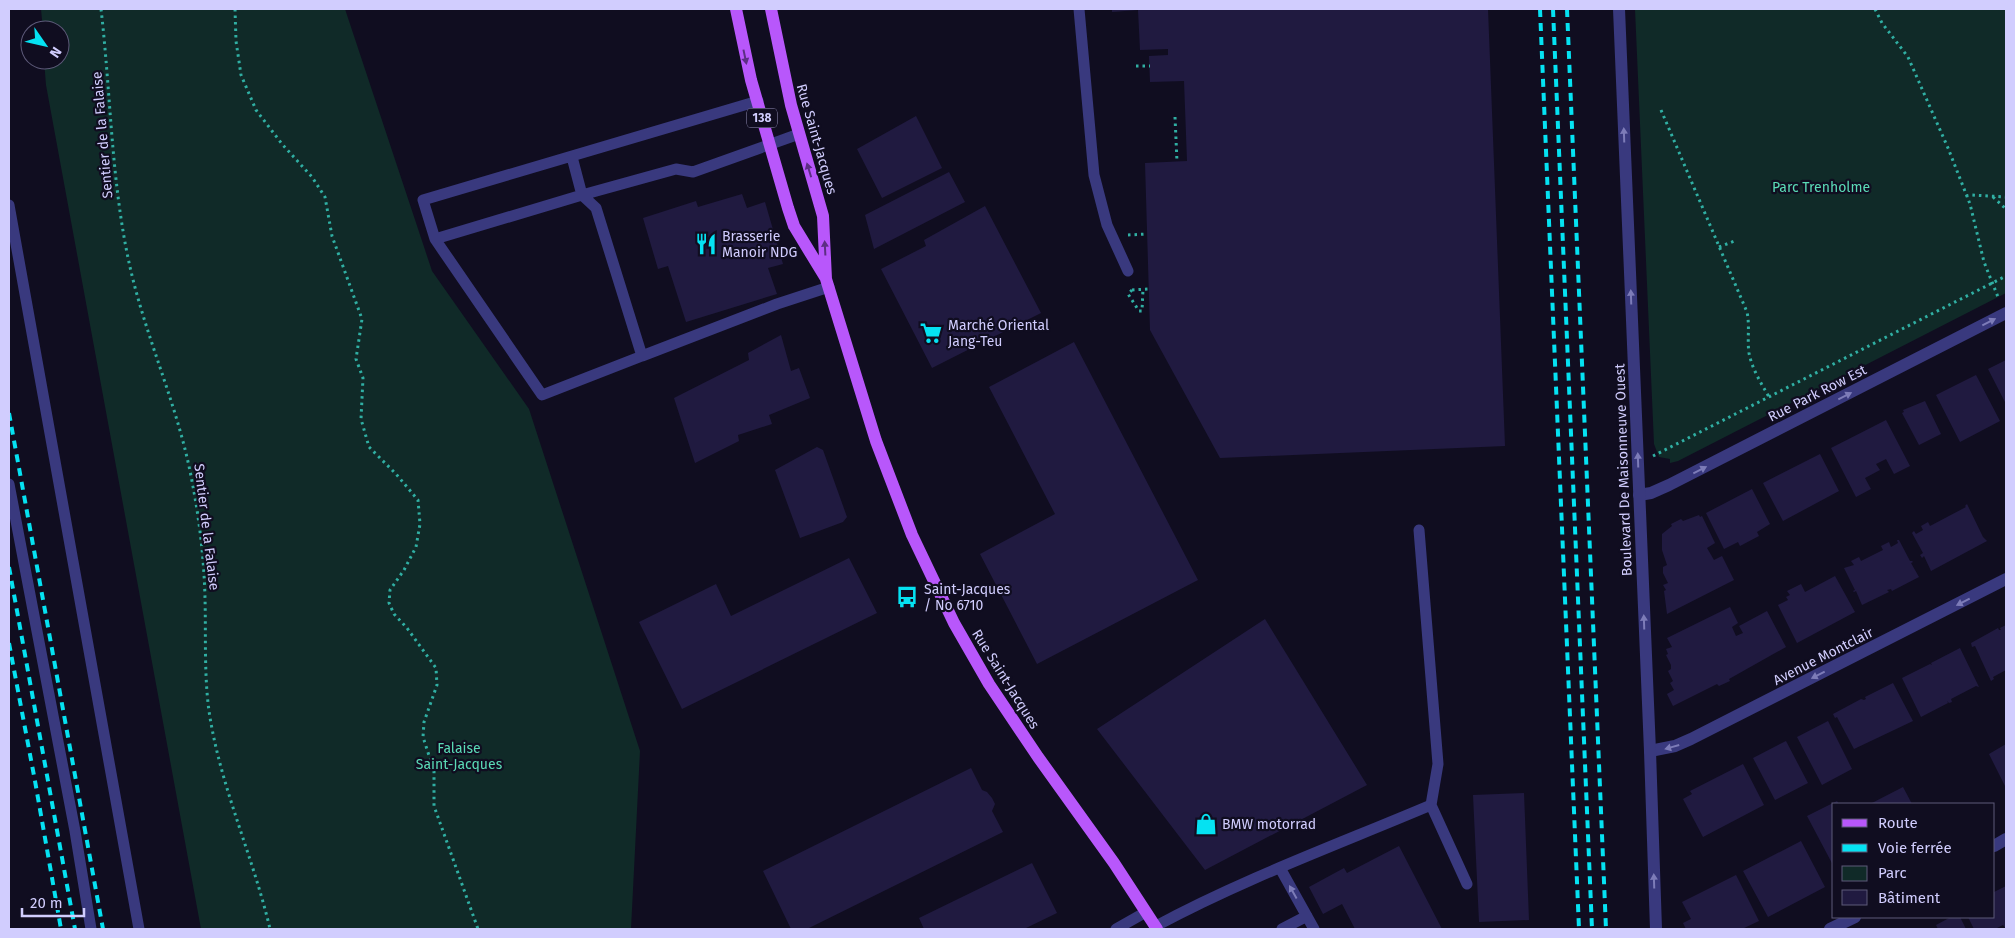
<svg xmlns="http://www.w3.org/2000/svg" width="2015" height="938" font-family="'Fira Sans',sans-serif">
  <style>
    .green { fill: #102a28 }
    .building { fill: #201a40 }
    .lines { fill: none; stroke-linecap: round; stroke-linejoin: round }
    .path { stroke: #30afa3; stroke-width: 3; stroke-dasharray: 2.5 4; stroke-linecap: butt }
    .service { stroke: #39397e; stroke-width: 11 }
    .minor { stroke: #39397e; stroke-width: 12 }
    .tertiary { stroke: #39397e; stroke-width: 12 }
    .primary { stroke: #b857fb; stroke-width: 12 }
    .rail { stroke: #05e2f2; stroke-width: 4; stroke-dasharray: 8 6; stroke-linecap: butt }
    .oneway { fill: #5c2e83 }
    .oneway2 { fill: #7d7cb8 }
    .labels { text-anchor: middle; stroke-width: 4.5; stroke-linejoin: round; paint-order: stroke }
    .shield { fill: #100d20; stroke: #9793bb; stroke-width: 1 }
    .shield-label { font-size: 12px; font-weight: bold; fill: #d1cdfe }
    .street-label { font-size: 14px; fill: #d1cdfe; stroke: #100d20 }
    .park-label { font-size: 14px; fill: #5bdcb7; stroke: #100d20 }
    .poi-label { font-size: 14px; fill: #d1cdfe; stroke: #100d20; text-anchor: start }
  </style>
  <rect width="100%" height="100%" fill="#100d20"/>
  <path class="green" d="M41 9H345L432 271 529 409 640 751 631 929H201L46 85 44 60H60V30H43Z
    M1635 9H2006V293L1678 461 1670 463V459L1659 457 1654 444Z"/>
  <path class="building" d="M1112 9H1488L1505 446 1220 458 1150 330 1145 163 1187 161 1184 81 1150 82 1149 56 1168 55V49L1140 50 1138 10 1112 12Z
    M916 116 942 168 882 198 857 149Z
    M949 172 965 202 874 249 865 215Z
    M742 194 747 208 765 202 783 264 768 268 777 294 686 322 668 266 658 269 643 218 696 201 698 207Z
    M985 206 1041 313 932 368 881 269 926 246 924 240Z
    M781 335 791 371 799 368 810 398 769 415 772 424 738 435 739 441 695 463 674 398 749 360 748 353Z
    M1074 342 1198 580 1037 664 980 554 1055 514 989 387Z
    M2006 360V404L1988 369Z
    M1976 375 2000 421 1960 442 1936 395Z
    M1925 401 1941 434 1919 445 1902 413 1904 412 1903 410Z
    M1886 420 1910 466 1894 474 1886 459 1876 464 1880 470 1865 478 1871 489 1856 497 1831 448Z
    M817 447 823 450 847 517 843 522 800 538 775 470Z
    M1820 454 1839 491 1783 521 1763 483Z
    M1752 489 1770 524 1757 532 1759 536 1740 546 1738 542 1724 549 1706 513Z
    M1967 504 1983 537 1987 541 1931 571 1924 556 1922 558 1920 555 1923 553 1912 533 1914 531 1916 534 1923 530 1921 526 1928 522 1930 526 1966 507 1965 506Z
    M1699 515 1700 517 1702 516 1715 543 1707 548 1714 560 1722 556 1734 580 1667 614 1664 591 1666 590 1663 585 1668 583 1663 573V567L1667 565 1662 550V534L1672 526 1671 524 1681 519 1683 521Z
    M1897 540H1899L1910 561H1912L1913 562 1911 563 1919 577 1892 591 1891 589 1887 590 1889 592 1862 605 1856 591 1854 592 1853 591 1855 590 1844 568 1854 565 1851 561 1859 557 1861 561 1883 550 1881 546 1889 542 1891 547 1898 543Z
    M849 558 877 613 682 709 639 622 716 584 731 616Z
    M1835 576 1855 612 1797 643 1778 605 1788 600 1786 597 1790 595 1787 591 1801 584 1805 592Z
    M1730 607 1738 623 1732 627 1736 636 1743 633 1739 626 1767 611 1786 647 1729 679 1730 681 1719 686 1717 684 1673 706 1667 694 1674 690 1670 683 1673 681 1668 671 1671 669V665L1666 655 1668 654 1666 649 1672 647 1667 638Z
    M1265 619 1367 785 1205 870 1097 729Z
    M2006 625V670L1993 677 1994 679 1991 681 1975 646 1972 647 1971 643 1998 628 1999 630H2001L2000 628Z
    M1960 648 1979 687 1976 686 1951 699 1952 702 1949 703 1947 701 1948 703 1921 717 1902 678 1930 664 1932 665 1931 663Z
    M1893 683 1913 721 1854 749 1837 717 1835 718 1833 714 1861 699 1864 700 1866 699 1865 697Z
    M1828 721 1852 769 1822 785 1797 737Z
    M1786 741 1808 783 1775 800 1753 758Z
    M2006 744V788L1989 754Z
    M1743 764 1764 805 1703 837 1683 799 1692 794 1690 791Z
    M971 768 982 790 987 792 992 798 995 804 992 811 1003 832 807 929H791L763 871Z
    M1903 787 1912 804H1870Z
    M1524 793 1529 920 1479 922 1473 795Z
    M1837 801 1839 804H1834V867L1807 816Z
    M1801 841 1825 887 1768 917 1743 871Z
    M1399 846 1442 929H1355L1342 904 1323 914 1309 887 1344 868 1347 873Z
    M1032 863 1057 913 1024 929H924L919 918Z
    M1736 875 1759 921 1742 929H1686L1683 923 1691 919 1682 902Z
    M2006 886V929L2003 925 1995 929H1974L1968 917H1994V892Z
    M1951 917H1960L1966 929H1938L1936 925Z"/>
  <g class="lines">
    <path class="path" d="M101 9C111 95 111 182 130 267 146 338 177 404 191 476 199 516 204 557 205 598 206 635 204 674 209 711 220 786 253 856 270 929
      M235 9 236 41 241 75 256 110 282 144 312 177 325 197 332 236 362 319 356 359 363 378 361 419 369 447 396 474 418 500 420 524 416 547 404 570 390 590 389 603 394 614 407 628 436 668 437 685 424 722 423 737 434 771V806L478 929
      M1875 9 1882 23 1908 57 1948 148 1970 204 1984 262 1998 297
      M1136 66H1150
      M1661 110 1747 312C1750 326 1747 339 1749 353 1752 369 1761 383 1769 397
      M1175 117 1177 162
      M1966 196 1971 195 2006 197
      M1993 197 2006 209
      M1128 235 1147 234
      M1719 247 1737 240
      M1132 290 1128 294 1139 311H1142L1143 289
      M1132 290 1149 289
      M1653 456 2006 276"/>
    <path class="service" d="M1079 9 1094 175 1107 225 1128 271
      M758 101 423 200 435 239 582 195 596 208 642 356 777 304 829 287
      M572 157 582 195 676 169 693 172 799 134
      M9 205 139 929
      M435 239 542 395 642 356
      M9 484 75 831 91 929
      M1419 530 1438 764 1431 805
      M1280 868 1314 929
      M1156 926C1243 879 1339 844 1431 805L1467 884
      M1116 929 1146 912
      M1282 929 1307 916"/>
    <path class="minor" d="M1639 495 1651 493 1669 485 2006 313
      M1650 751 1675 746 1691 739 2006 579
      M1994 846 2006 839
      M1830 929 1855 917"/>
    <path class="tertiary" d="M1619 9 1650 751 1656 929"/>
    <path class="primary" d="M736 9 751 80 788 208 794 226 825 277
      M771 9 791 105 823 216 826 279 876 441 912 535 954 623 989 684 1038 757 1114 863 1157 929"/>
    <path class="rail" d="M1540 9 1579 929
      M1553 9 1592 929
      M1567 9 1606 929
      M9 413 103 929
      M9 567 75 929
      M9 643 35 781 61 929"/>
  </g>
  <defs><path id="oneway-solid" d="M-6-.8H1V-3.2L6.5 0L1 3.2V.8H-6Z" transform="scale(1.25)"/></defs>
  <g class="oneway">
    <use href="#oneway-solid" transform="translate(745 57) rotate(78)"/>
    <use href="#oneway-solid" transform="translate(809 170) rotate(-107)"/>
    <use href="#oneway-solid" transform="translate(825 248) rotate(-93)"/>
  </g>
  <g class="oneway2">
    <use href="#oneway-solid" transform="translate(1624 135) rotate(-92)"/>
    <use href="#oneway-solid" transform="translate(1631 297) rotate(-92)"/>
    <use href="#oneway-solid" transform="translate(1989 322) rotate(-27)"/>
    <use href="#oneway-solid" transform="translate(1845 396) rotate(-27)"/>
    <use href="#oneway-solid" transform="translate(1638 460) rotate(-92)"/>
    <use href="#oneway-solid" transform="translate(1700 470) rotate(-27)"/>
    <use href="#oneway-solid" transform="translate(1963 602) rotate(153)"/>
    <use href="#oneway-solid" transform="translate(1644 622) rotate(-92)"/>
    <use href="#oneway-solid" transform="translate(1818 675) rotate(153)"/>
    <use href="#oneway-solid" transform="translate(1672 747) rotate(164)"/>
    <use href="#oneway-solid" transform="translate(1654 881) rotate(-92)"/>
    <use href="#oneway-solid" transform="translate(1293 892) rotate(-119)"/>
  </g>
  <defs>
    <g id="restaurant-bare" transform="scale(1.725)"><path d="M-5-6h1v4h1v-4h1v4h1v-4h1v5L-1.5 .5V6h-2V.5L-5-1ZM5-6V6H3V1.5H1.5Q1.5-4 5-6Z" fill="#05e2f2" stroke="#100d20" stroke-width="2.5" paint-order="stroke"/></g>
    <g id="supermarket-bare" transform="scale(1.725)"><path d="M-6-5.5h2.5l.6 2H6L4.5 2H-2.5L-4.4-4H-6ZM-1.5 3.2a1.3 1.3 0 1 0 .1 0ZM3 3.2a1.3 1.3 0 1 0 .1 0Z" fill="#05e2f2" stroke="#100d20" stroke-width="2.5" paint-order="stroke"/></g>
    <g id="bus-bare" transform="scale(1.725)"><path d="M-5-6H5V4H4V6H2V4H-2V6H-4V4H-5ZM-3.5-4V0h7V-4ZM-3.5 1.2v1.5H-2V1.2ZM2 1.2v1.5H3.5V1.2Z" fill="#05e2f2" stroke="#100d20" stroke-width="2.5" paint-order="stroke"/></g>
    <g id="shop-bare" transform="scale(1.725)"><path d="M-5-2.5h2.3a2.7 3.5 0 0 1 5.4 0H5L5.5 6h-11ZM-1.5-2.5h3a1.5 2.3 0 0 0-3 0Z" fill="#05e2f2" stroke="#100d20" stroke-width="2.5" paint-order="stroke"/></g>
  </defs>
  <g fill-rule="evenodd">
    <use href="#restaurant-bare" x="706" y="244"/>
    <use href="#supermarket-bare" x="931" y="333"/>
    <use href="#bus-bare" x="907" y="597"/>
    <use href="#shop-bare" x="1206" y="824"/>
  </g>
  <g class="labels">
    <rect class="shield" x="747" y="108.5" width="30" height="19" rx="4"/>
    <g class="shield-label">
      <text x="762" y="122">138</text>
    </g>
    <g class="street-label">
      <text transform="translate(102 135) rotate(-95)" y="5">Sentier de la Falaise</text>
      <text transform="translate(817 139) rotate(74)" y="5">Rue Saint-Jacques</text>
      <text transform="translate(1817 393) rotate(-27)" y="5">Rue Park Row Est</text>
      <text transform="translate(1623 470) rotate(-92)" y="5">Boulevard De Maisonneuve Ouest</text>
      <text transform="translate(207 527) rotate(83)" y="5">Sentier de la Falaise</text>
      <text transform="translate(1823 656) rotate(-27)" y="5">Avenue Montclair</text>
      <text transform="translate(1006 679) rotate(58)" y="5">Rue Saint-Jacques</text>
    </g>
    <g class="park-label">
      <text x="1821" y="192">Parc Trenholme</text>
      <text x="459" y="753">Falaise<tspan x="459" dy="16">Saint-Jacques</tspan></text>
    </g>
    <g class="poi-label">
      <text x="722" y="241">Brasserie<tspan x="722" dy="16">Manoir NDG</tspan></text>
      <text x="948" y="330">Marché Oriental<tspan x="948" dy="16">Jang-Teu</tspan></text>
      <text x="924" y="594">Saint-Jacques<tspan x="924" dy="16">/ No 6710</tspan></text>
      <text x="1222" y="829">BMW motorrad</text>
    </g>
  </g>
  <rect width="2015" height="938" fill="none" stroke="#d1cdfe" stroke-width="20"/>
  <rect x="1832" y="803" width="162" height="115" fill="#100d20" stroke="#5d5a79"/>
  <rect x="1842" y="819" width="25" height="8" fill="#b857fb" stroke="#5d5a79"/>
  <text x="1878" y="828" font-size="15" fill="#d1cdfe">Route</text>
  <rect x="1842" y="844" width="25" height="8" fill="#05e2f2" stroke="#5d5a79"/>
  <text x="1878" y="853" font-size="15" fill="#d1cdfe">Voie ferrée</text>
  <rect x="1842" y="866" width="25" height="15" fill="#102a28" stroke="#5d5a79"/>
  <text x="1878" y="878" font-size="15" fill="#d1cdfe">Parc</text>
  <rect x="1842" y="890" width="25" height="15" fill="#201a40" stroke="#5d5a79"/>
  <text x="1878" y="903" font-size="15" fill="#d1cdfe">Bâtiment</text>
  <g transform="translate(45 45) rotate(124)"><circle r="24" fill="#100d20" stroke="#5d5a79"/>
  <path d="M0-4L9 19L0 12L-9 19Z" fill="#05e2f2"/>
  <text y="-8" font-size="14" font-weight="bold" text-anchor="middle" fill="#d1cdfe">N</text>
  </g>
  <path d="M22 908v8h62v-8" fill="none" stroke="#d1cdfe" stroke-width="2.5"/>
  <text x="30" y="908" font-size="15" fill="#d1cdfe" stroke="#100d20" stroke-width="4" paint-order="stroke">20 m</text>
</svg>
